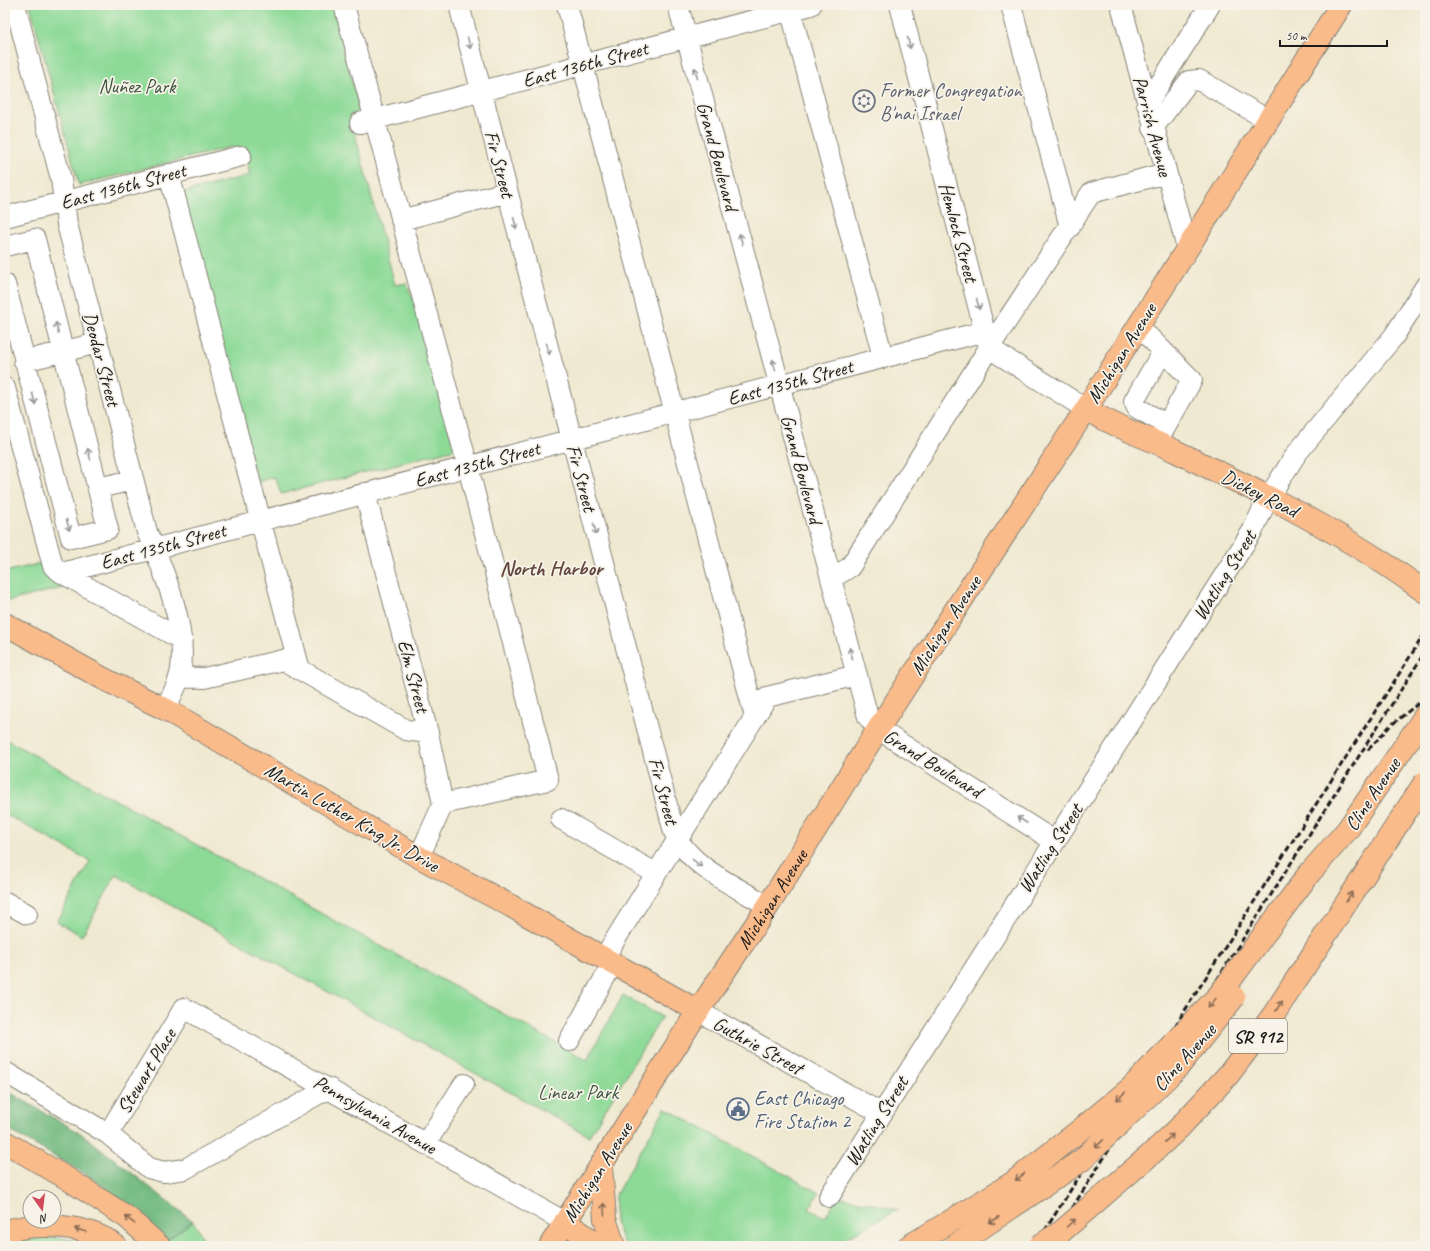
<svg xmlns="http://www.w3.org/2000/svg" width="1430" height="1251" font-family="Caveat,sans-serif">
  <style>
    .green { fill: #8dda97; stroke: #547b5a }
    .forest { fill: #72ba80; stroke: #476b4e }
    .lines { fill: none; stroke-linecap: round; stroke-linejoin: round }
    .minor-casing { stroke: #868276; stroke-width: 22 }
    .major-casing { stroke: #868276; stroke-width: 24 }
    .highway-casing { stroke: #868276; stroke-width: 24 }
    .minor { stroke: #fff; stroke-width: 20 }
    .major { stroke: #fabb8b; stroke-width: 22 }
    .highway { stroke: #fabb8b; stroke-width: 22 }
    .rail { stroke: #1c1c1c; stroke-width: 3; stroke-dasharray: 6 3; stroke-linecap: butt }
    .highway-bridge-casing { stroke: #868276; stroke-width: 24; stroke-linecap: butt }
    .highway-bridge { stroke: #fabb8b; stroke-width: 22 }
    .oneway { stroke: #999 }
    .oneway2 { stroke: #8b6c54 }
    .labels { text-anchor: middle; stroke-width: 3.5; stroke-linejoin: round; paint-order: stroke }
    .shield { fill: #f7f3e8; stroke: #5e5c59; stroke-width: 1 }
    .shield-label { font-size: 19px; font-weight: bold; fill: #1c1c1c }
    .street-label { font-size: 20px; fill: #1c1c1c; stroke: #f7f3e8 }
    .park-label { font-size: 20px; fill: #3e5541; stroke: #f7f3e8 }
    .worship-label { font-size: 20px; fill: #5b616d; stroke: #f7f3e8; text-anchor: start }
    .service-label { font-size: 20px; fill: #4e5e75; stroke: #f7f3e8; text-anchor: start }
    .neighbourhood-label { font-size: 21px; font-weight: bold; fill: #62463f; stroke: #f7f3e8 }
  </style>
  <rect width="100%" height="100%" fill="#f7f3e8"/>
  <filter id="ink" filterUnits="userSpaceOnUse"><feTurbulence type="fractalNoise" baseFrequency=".025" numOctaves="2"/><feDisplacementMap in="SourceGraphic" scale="8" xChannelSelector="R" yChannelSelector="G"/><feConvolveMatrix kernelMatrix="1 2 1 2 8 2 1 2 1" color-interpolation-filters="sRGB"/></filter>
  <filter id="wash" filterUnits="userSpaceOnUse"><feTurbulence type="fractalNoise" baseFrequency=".012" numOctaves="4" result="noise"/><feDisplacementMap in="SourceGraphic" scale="16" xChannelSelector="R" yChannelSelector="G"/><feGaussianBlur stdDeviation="0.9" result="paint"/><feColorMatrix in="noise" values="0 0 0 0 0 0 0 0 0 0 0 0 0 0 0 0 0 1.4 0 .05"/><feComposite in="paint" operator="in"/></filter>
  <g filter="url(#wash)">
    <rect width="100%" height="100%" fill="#f0e9d1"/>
    <path class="green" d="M30 5H333L360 112 350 115 395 285 406 283 414 300 455 449 281 494 275 477 257 482 181 193 250 175C247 161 244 153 231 147L79 185Z
      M46 562 74 585 9 601 5 599V572Z
      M5 739 587 1060 623 995 662 1017 589 1136 116 875 82 936 57 922 90 861 5 814Z
      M665 1108 819 1193 809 1209 825 1217 838 1196 898 1210 830 1246H625L615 1222V1196Z
      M193 1221 208 1246H171L167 1240Z
      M43 1235 77 1241 90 1246H5V1241Z"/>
    <path class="forest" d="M5 1090 82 1134 193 1221 167 1240 129 1205 87 1175 5 1128Z"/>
  </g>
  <g filter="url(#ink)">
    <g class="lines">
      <g class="minor-casing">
        <path id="minor" d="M15 5 61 179 67 224 147 532C165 573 189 631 180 675 177 687 170 698 165 709
          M344 5 468 467 548 780 443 804
          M459 5 674 832C690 868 736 886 768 906
          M567 5 755 717
          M678 5 868 717 878 729 1054 841
          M789 5 883 357
          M900 5 989 348 1086 409
          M1011 5 1070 227
          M1121 5 1187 248
          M1147 104 1210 5
          M360 123 811 5
          M1153 128 1189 81 1199 80 1268 120
          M169 174 300 670
          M5 217 241 156
          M401 220 507 192
          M5 246 35 239 108 529 71 538 5 284
          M1138 326 1192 380 1157 442
          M1163 351 1134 401 1137 408 1166 424
          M24 361 98 343
          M5 388 53 566 62 573 182 640
          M98 488 133 480
          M365 493 428 733 443 804 419 857
          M62 573 985 331
          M831 579 850 567 989 348 1091 193 1166 173
          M179 677 204 678 283 660 406 730 428 733
          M561 819 655 873
          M5 902 27 914
          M604 958C657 870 714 784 767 697L857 675
          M698 1011 881 1113
          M569 1041 613 963
          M5 1072 108 1134 149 1168 164 1172 185 1169 329 1088
          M108 1134 184 1008 565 1222
          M426 1143 464 1084
          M829 1197 1253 530 1268 498 1297 453 1394 336 1425 287"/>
      </g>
      <g class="major-casing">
        <g id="major">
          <path d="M1086 409C1114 427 1147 437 1177 452 1262 493 1349 535 1425 592"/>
          <path d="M5 624 102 678 165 709 419 857 511 906 698 1011"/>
          <path d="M5 1231C37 1222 89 1224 116 1246"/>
          <path id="s1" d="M550 1246 698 1011 768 906 878 729 1086 409 1341 5"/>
        </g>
      </g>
      <g class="highway-casing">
        <path id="highway" d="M1348 829 1425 716
          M5 1142 68 1179 128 1218 159 1246
          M601 1166 605 1219 614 1246
          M565 1222 600 1246
          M909 1246 931 1233"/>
      </g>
      <use href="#minor" class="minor"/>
      <use href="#major" class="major"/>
      <use href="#highway" class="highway"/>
      <path class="rail" d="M1368 750 1390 726 1425 698
        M1035 1246 1425 633
        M1048 1246 1425 652"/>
      <g class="highway-bridge-casing">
        <path id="highway-bridge" d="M931 1233 1011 1184 1079 1131 1131 1088 1220 994 1308 875 1348 829
          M954 1246 1082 1160 1179 1066 1234 997
          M1039 1246 1061 1232 1150 1155 1178 1129 1229 1074 1274 1014 1425 782"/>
      </g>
      <use href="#highway-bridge" class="highway-bridge"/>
    </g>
    <defs><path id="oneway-shaft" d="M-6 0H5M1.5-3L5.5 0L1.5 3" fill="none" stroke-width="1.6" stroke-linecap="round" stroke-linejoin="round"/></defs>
    <g class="oneway">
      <use href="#oneway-shaft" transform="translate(469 43) rotate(76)"/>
      <use href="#oneway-shaft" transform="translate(909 43) rotate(75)"/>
      <use href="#oneway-shaft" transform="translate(696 73) rotate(-105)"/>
      <use href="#oneway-shaft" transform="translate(515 223) rotate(75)"/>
      <use href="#oneway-shaft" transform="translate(741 239) rotate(-105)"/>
      <use href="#oneway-shaft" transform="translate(978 304) rotate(75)"/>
      <use href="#oneway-shaft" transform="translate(57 328) rotate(-104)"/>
      <use href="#oneway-shaft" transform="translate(548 349) rotate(75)"/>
      <use href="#oneway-shaft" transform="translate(774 365) rotate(-105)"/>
      <use href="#oneway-shaft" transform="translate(34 399) rotate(75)"/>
      <use href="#oneway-shaft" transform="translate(89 454) rotate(-104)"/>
      <use href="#oneway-shaft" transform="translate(68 525) rotate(75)"/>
      <use href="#oneway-shaft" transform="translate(595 529) rotate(75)"/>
      <use href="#oneway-shaft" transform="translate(851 653) rotate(-105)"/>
      <use href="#oneway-shaft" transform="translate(1022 820) rotate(-147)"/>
      <use href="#oneway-shaft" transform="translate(697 863) rotate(38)"/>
    </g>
    <g class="oneway2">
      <use href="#oneway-shaft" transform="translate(1349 897) rotate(-58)"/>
      <use href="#oneway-shaft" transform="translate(1212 1003) rotate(131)"/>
      <use href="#oneway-shaft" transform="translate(1279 1006) rotate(-57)"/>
      <use href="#oneway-shaft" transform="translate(1121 1096) rotate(138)"/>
      <use href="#oneway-shaft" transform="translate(1169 1138) rotate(-43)"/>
      <use href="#oneway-shaft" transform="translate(1099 1144) rotate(137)"/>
      <use href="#oneway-shaft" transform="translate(1020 1177) rotate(143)"/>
      <use href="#oneway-shaft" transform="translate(604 1209) rotate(-95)"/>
      <use href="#oneway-shaft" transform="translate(130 1220) rotate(-141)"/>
      <use href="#oneway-shaft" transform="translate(994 1220) rotate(147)"/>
      <use href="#oneway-shaft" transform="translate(1071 1223) rotate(-41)"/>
      <use href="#oneway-shaft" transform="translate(80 1230) rotate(-164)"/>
    </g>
  </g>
  <defs>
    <g id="synagogue-ring" transform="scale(1.15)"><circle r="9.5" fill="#f7f3e8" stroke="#6b7280" stroke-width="1.5"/><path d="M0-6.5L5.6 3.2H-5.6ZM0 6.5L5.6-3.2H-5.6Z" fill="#6b7280"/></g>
    <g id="civic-ring" transform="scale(1.15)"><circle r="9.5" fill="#f7f3e8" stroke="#5c6f8a" stroke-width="1.5"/><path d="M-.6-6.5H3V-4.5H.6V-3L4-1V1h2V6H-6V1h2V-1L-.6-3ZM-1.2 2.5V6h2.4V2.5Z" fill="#5c6f8a"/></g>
  </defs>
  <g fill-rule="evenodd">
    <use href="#synagogue-ring" x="864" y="101"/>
    <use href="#civic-ring" x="738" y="1109"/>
  </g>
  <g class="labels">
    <rect class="shield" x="1229" y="1019" width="58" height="34" rx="3"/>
    <g class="shield-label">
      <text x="1258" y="1043">SR 912</text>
    </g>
    <g class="street-label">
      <text transform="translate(585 64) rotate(-15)" y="7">East 136th Street</text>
      <text transform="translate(1153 126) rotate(75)" y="7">Parrish Avenue</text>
      <text transform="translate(718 156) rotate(75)" y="7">Grand Boulevard</text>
      <text transform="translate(500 164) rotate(75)" y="7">Fir Street</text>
      <text transform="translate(123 186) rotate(-15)" y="7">East 136th Street</text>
      <text transform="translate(959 232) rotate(75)" y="7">Hemlock Street</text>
      <text transform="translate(1121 353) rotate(-58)" y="7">Michigan Avenue</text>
      <text transform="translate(102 359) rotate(75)" y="7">Deodar Street</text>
      <text transform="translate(790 382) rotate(-15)" y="7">East 135th Street</text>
      <text transform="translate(477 464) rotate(-15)" y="7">East 135th Street</text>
      <text transform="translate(802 469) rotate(75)" y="7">Grand Boulevard</text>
      <text transform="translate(582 478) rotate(75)" y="7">Fir Street</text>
      <text transform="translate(1260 493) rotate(27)" y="7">Dickey Road</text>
      <text transform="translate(163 546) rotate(-15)" y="7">East 135th Street</text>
      <text transform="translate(1224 575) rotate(-58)" y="7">Watling Street</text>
      <text transform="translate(945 625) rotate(-57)" y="7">Michigan Avenue</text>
      <text transform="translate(414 676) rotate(75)" y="7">Elm Street</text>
      <text transform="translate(933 763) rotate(32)" y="7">Grand Boulevard</text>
      <text transform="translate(664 791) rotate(75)" y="7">Fir Street</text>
      <text transform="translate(1372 794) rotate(-56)" y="7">Cline Avenue</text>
      <text transform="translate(352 817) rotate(30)" y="7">Martin Luther King Jr. Drive</text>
      <text transform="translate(1050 848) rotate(-57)" y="7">Watling Street</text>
      <text dy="7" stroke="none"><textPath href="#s1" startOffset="412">Michigan Avenue</textPath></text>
      <text transform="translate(758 1045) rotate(29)" y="7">Guthrie Street</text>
      <text transform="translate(1184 1057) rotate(-48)" y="7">Cline Avenue</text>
      <text transform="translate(146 1071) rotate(-59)" y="7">Stewart Place</text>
      <text transform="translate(375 1114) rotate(30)" y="7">Pennsylvania Avenue</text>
      <text transform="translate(876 1121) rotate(-58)" y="7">Watling Street</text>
      <text transform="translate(597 1172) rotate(-58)" y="7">Michigan Avenue</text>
    </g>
    <g class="park-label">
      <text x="137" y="93">Nuñez Park</text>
      <text x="578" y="1099">Linear Park</text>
    </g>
    <g class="worship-label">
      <text x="880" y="97">Former Congregation<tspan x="880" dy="23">B'nai Israel</tspan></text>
    </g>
    <g class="service-label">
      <text x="754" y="1105">East Chicago<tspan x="754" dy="23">Fire Station 2</tspan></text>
    </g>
    <g class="neighbourhood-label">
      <text x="551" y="575">North Harbor</text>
    </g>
  </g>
  <rect width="1430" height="1251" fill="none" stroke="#f7f3e8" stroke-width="20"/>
  <g transform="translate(42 1209) rotate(166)"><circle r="19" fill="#f7f3e8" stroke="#9f9d96"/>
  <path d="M0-3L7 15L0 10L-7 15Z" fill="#d1495b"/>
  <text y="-6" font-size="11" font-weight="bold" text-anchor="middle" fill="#1c1c1c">N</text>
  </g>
  <path d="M1280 40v6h107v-6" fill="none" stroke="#1c1c1c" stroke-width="2"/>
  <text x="1286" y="40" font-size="12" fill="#1c1c1c" stroke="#f7f3e8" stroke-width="3" paint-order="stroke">50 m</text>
</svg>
